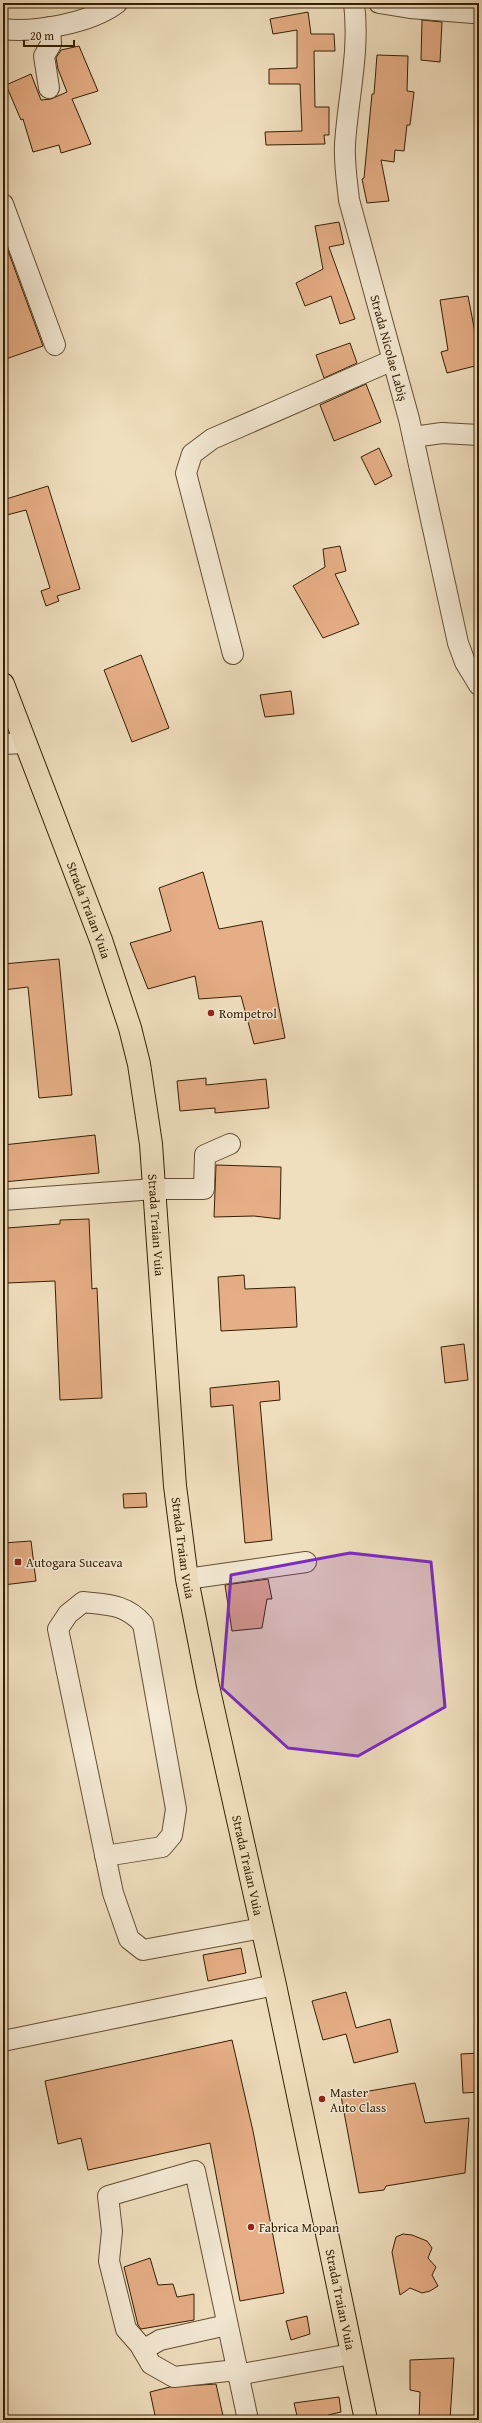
<svg xmlns="http://www.w3.org/2000/svg" width="482" height="2423" font-family="'Gentium Book Plus',serif">
  <style>
    .building { fill: #e6ae86; stroke: #341e03 }
    .lines { fill: none; stroke-linecap: round; stroke-linejoin: round }
    .minor-casing { stroke: #634e32; stroke-width: 22 }
    .major-casing { stroke: #341e03; stroke-width: 24 }
    .minor { stroke: #f5ead5; stroke-width: 20 }
    .major { stroke: #f0dfbf; stroke-width: 22 }
    .marked { fill: #7b2cbf; fill-opacity: 0.2; stroke: #7b2cbf; stroke-width: 3; stroke-linejoin: round }
    .poi-dot { fill: #8f2418; stroke: #f5ead5; stroke-width: 1.5 }
    .labels { text-anchor: middle; stroke-width: 3; stroke-linejoin: round; paint-order: stroke }
    .street-label { font-size: 13px; fill: #341e03; stroke: #f5ead5 }
    .poi-label { font-size: 13px; fill: #341e03; stroke: #f5ead5; text-anchor: start }
  </style>
  <rect width="100%" height="100%" fill="#f0dfbf"/>
  <filter id="stains"><feTurbulence type="fractalNoise" baseFrequency=".005" numOctaves="4"/><feColorMatrix values="0 0 0 0 .2 0 0 0 0 .09 0 0 0 0 .02 0 0 0 .5 -.17"/></filter>
  <radialGradient id="worn" r=".72"><stop offset=".6" stop-color="#630" stop-opacity="0"/><stop offset="1" stop-color="#630" stop-opacity=".3"/></radialGradient>
  <path class="building" d="M308 12 311 34H334L335 51H314L315 107H329V135H324L325 144 266 145 265 132 302 131 300 84H269V69L297 68V30L273 34 270 19Z
    M422 20 442 22 440 62 421 60Z
    M79 46 98 91 72 99 91 144 61 153 59 145 33 152 23 119 21 120 6 85 31 74 41 100 51 99 67 92 58 69 56 58 61 50Z
    M377 55 408 56 407 91 414 92 410 125H407L404 151 395 150 394 162 381 160 389 201 367 203 362 179 364 178 372 94H374Z
    M339 222 344 244 329 247 355 319 340 324 331 296 305 306 296 283 323 269 315 226Z
    M3 237 43 346 3 360Z
    M468 296 479 353V365L447 373 441 352 448 350 440 300Z
    M350 343 357 363 324 378 316 355Z
    M366 384 381 422 334 441 320 405Z
    M379 448 392 476 375 485 361 457Z
    M48 486 80 589 57 596 59 601 46 606 41 591 50 588 26 510 3 516V500Z
    M340 546 346 571 335 574 359 624 323 638 293 586 325 567 323 549Z
    M141 655 169 728 132 742 104 670Z
    M291 691 294 714 265 717 260 695Z
    M203 872 219 929 262 921 285 1038 254 1044 241 996 199 999 195 976 148 989 130 943 171 931 159 888Z
    M59 959 72 1095 39 1098 28 987 3 990V964Z
    M206 1078V1085L266 1079 269 1108 215 1113V1108L180 1111 177 1081Z
    M95 1135 99 1173 3 1182V1145Z
    M216 1165 281 1167 280 1219 254 1216 214 1217Z
    M89 1219 92 1289 97 1288 102 1398 60 1400 55 1281 7 1283V1228L60 1224V1220Z
    M244 1275 245 1289 295 1287 297 1327 221 1331 218 1277Z
    M464 1344 468 1380 445 1383 441 1347Z
    M279 1381 280 1400 260 1402 272 1540 245 1543 233 1405 211 1407 210 1388Z
    M146 1493 147 1507 124 1508 123 1494Z
    M31 1541 36 1581 3 1585V1543Z
    M268 1579 272 1599H267L262 1628 232 1631 225 1585Z
    M241 1948 246 1973 208 1981 203 1955Z
    M346 1992 356 2028 390 2019 398 2052 354 2063 346 2034 323 2040 312 2001Z
    M232 2040 253 2131 284 2293 240 2301 210 2143 88 2170 81 2138 58 2144 45 2081Z
    M479 2053V2092L463 2093 461 2054Z
    M415 2083 425 2123 469 2118 465 2173 386 2186 384 2190 359 2193 341 2096Z
    M403 2234 412 2235 427 2241 432 2248 428 2258 436 2267 432 2275 438 2286 430 2291 422 2293 410 2288 400 2295 392 2252 396 2237Z
    M150 2258 158 2285 173 2284 177 2297 194 2294V2320L141 2329 138 2325 124 2267Z
    M307 2316 310 2334 291 2340 286 2321Z
    M454 2358 450 2420H419L420 2392 410 2390V2360Z
    M216 2384 224 2420H156L150 2392 170 2387Z
    M339 2397 341 2412 328 2415 330 2420H298L294 2403Z"/>
  <g class="lines">
    <g class="minor-casing">
      <g id="minor">
        <path id="s1" d="M354 3C360 51 348 97 345 144 344 163 347 181 349 200L409 419 458 643 465 662 479 685"/>
        <path d="M379 3 410 8 473 13 479 10"/>
        <path d="M3 29C35 33 91 23 117 3"/>
        <path d="M49 88 44 56 51 44 50 27"/>
        <path d="M3 204 55 345"/>
        <path d="M413 437 442 433 479 435"/>
        <path d="M233 654 186 473 192 454 212 439 393 360"/>
        <path d="M3 744 25 743"/>
        <path d="M3 1200 155 1189H204L205 1155 230 1144"/>
        <path d="M187 1579 306 1562"/>
        <path d="M105 1856 162 1847 172 1835 176 1809 143 1624C126 1604 108 1605 83 1602L68 1614 58 1629 113 1893 129 1939 143 1950 262 1928"/>
        <path d="M3 2041 275 1985"/>
        <path d="M143 2350 160 2340 227 2325"/>
        <path d="M236 2370 174 2377 151 2364 140 2345 126 2329 109 2261 112 2231 108 2196 195 2171 248 2420"/>
        <path d="M237 2375 351 2354"/>
      </g>
    </g>
    <g class="major-casing">
      <g id="major">
        <path id="s2" d="M3 684 101 940 130 1028 139 1064 151 1144 175 1486 187 1579 208 1686 275 1985 366 2420"/>
      </g>
    </g>
    <use href="#minor" class="minor"/>
    <use href="#major" class="major"/>
  </g>
  <path class="marked" d="M350 1553 431 1562 445 1707 358 1756 288 1748 222 1688 231 1575Z"/>
  <g class="poi-dot">
    <circle cx="211" cy="1013" r="4"/>
    <rect x="14" y="1558" width="8" height="8" rx="2"/>
    <circle cx="322" cy="2099" r="4"/>
    <circle cx="251" cy="2227" r="4"/>
  </g>
  <g class="labels">
    <g class="street-label">
      <text dy="5" stroke="none"><textPath href="#s1" startOffset="351">Strada Nicolae Labiș</textPath></text>
      <text dy="5" stroke="none"><textPath href="#s2" startOffset="242">Strada Traian Vuia</textPath></text>
      <text dy="5" stroke="none"><textPath href="#s2" startOffset="566">Strada Traian Vuia</textPath></text>
      <text dy="5" stroke="none"><textPath href="#s2" startOffset="890">Strada Traian Vuia</textPath></text>
      <text dy="5" stroke="none"><textPath href="#s2" startOffset="1214">Strada Traian Vuia</textPath></text>
      <text dy="5" stroke="none"><textPath href="#s2" startOffset="1658">Strada Traian Vuia</textPath></text>
    </g>
    <g class="poi-label">
      <text x="219" y="1018">Rompetrol</text>
      <text x="26" y="1567">Autogara Suceava</text>
      <text x="330" y="2097">Master<tspan x="330" dy="15">Auto Class</tspan></text>
      <text x="259" y="2232">Fabrica Mopan</text>
    </g>
  </g>
  <rect width="482" height="2423" fill="none" stroke="#f0dfbf" stroke-width="16"/>
  <rect x="4" y="4" width="474" height="2415" fill="none" stroke="#341e03" stroke-width="2"/>
  <rect x="8" y="8" width="466" height="2407" fill="none" stroke="#341e03"/>
  <path d="M24 40v6h50v-6" fill="none" stroke="#341e03" stroke-width="2"/>
  <text x="30" y="40" font-size="12" fill="#341e03" stroke="#f5ead5" stroke-width="3" paint-order="stroke">20 m</text>
  <rect width="100%" height="100%" filter="url(#stains)"/>
  <rect width="100%" height="100%" fill="url(#worn)"/>
</svg>
